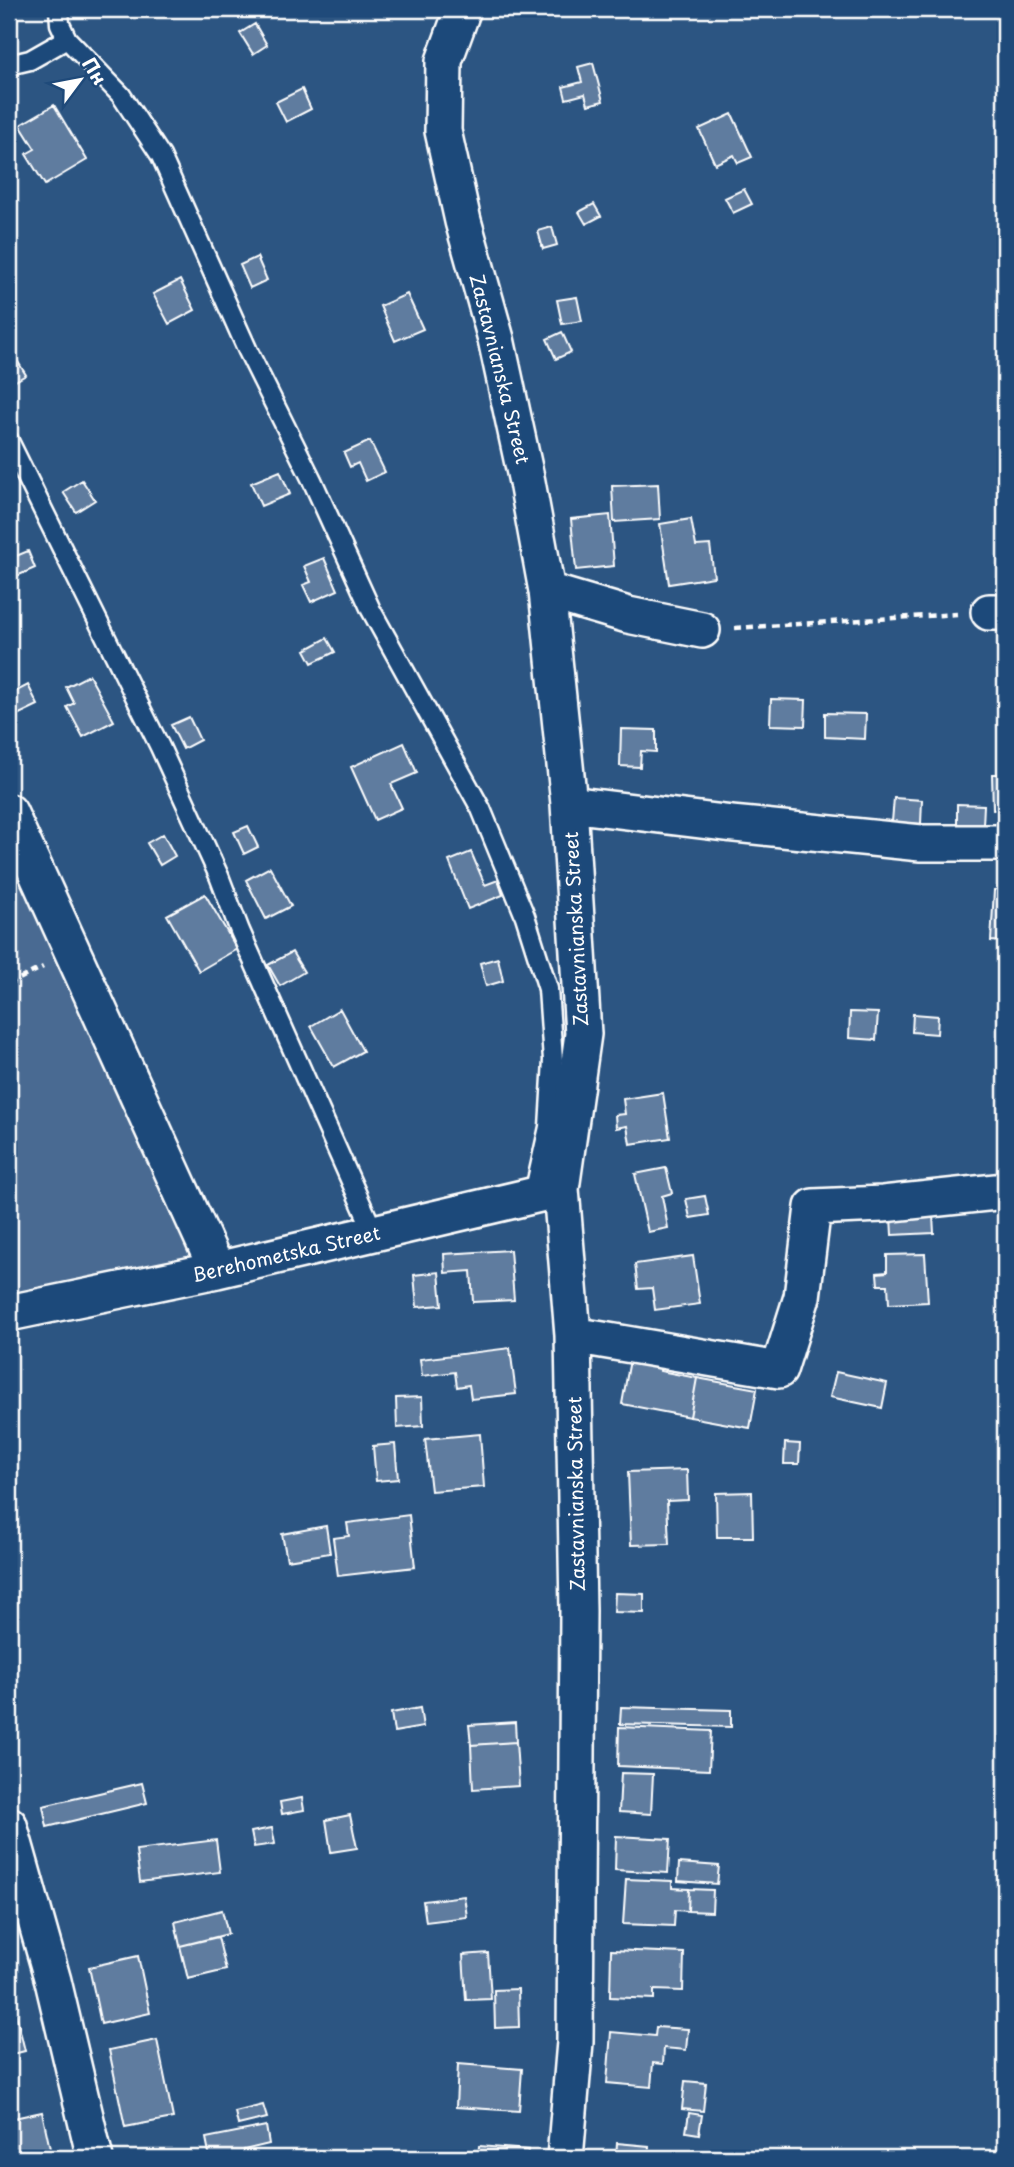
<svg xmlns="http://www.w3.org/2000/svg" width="1014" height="2167" font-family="'Playpen Sans',sans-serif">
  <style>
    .green { fill: #486b92; stroke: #a4b5c8; stroke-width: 2 }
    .building { fill: #5e7c9f; stroke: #fff; stroke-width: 2 }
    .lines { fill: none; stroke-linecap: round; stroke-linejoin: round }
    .lane-casing { stroke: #fff; stroke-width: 23 }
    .street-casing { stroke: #fff; stroke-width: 40 }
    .path { stroke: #fff; stroke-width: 4.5; stroke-dasharray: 7 5; stroke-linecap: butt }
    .lane { stroke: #1f4a7a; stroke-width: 18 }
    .street { stroke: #1f4a7a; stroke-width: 35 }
    .labels { text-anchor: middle; stroke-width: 5; stroke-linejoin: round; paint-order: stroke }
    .street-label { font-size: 19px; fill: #fff; stroke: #1f4a7a }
  </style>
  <rect width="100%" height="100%" fill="#2c5582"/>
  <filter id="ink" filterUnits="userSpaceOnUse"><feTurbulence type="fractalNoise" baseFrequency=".0143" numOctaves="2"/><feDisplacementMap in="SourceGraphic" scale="14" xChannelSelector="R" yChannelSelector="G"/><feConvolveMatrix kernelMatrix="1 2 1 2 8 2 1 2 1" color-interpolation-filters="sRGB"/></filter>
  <g filter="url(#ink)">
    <path class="green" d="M9 840 210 1269 9 1310Z"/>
    <path class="building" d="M255 24 267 45 253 54 240 33Z
      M593 63 603 101 588 105 585 94 566 99 563 87 582 82 578 67Z
      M302 89 311 109 286 122 276 102Z
      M54 105 87 160 45 185 26 154 35 149 20 125Z
      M732 114 752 157 738 163 734 155 715 164 699 129Z
      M744 189 752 204 733 213 725 198Z
      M594 204 601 216 586 224 579 212Z
      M552 227 557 245 543 249 538 231Z
      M257 257 267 280 250 288 240 265Z
      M180 280 195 310 169 324 153 294Z
      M407 294 423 329 395 341 380 306Z
      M577 297 582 321 562 324 557 300Z
      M562 332 571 352 556 359 547 339Z
      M12 352 26 375 10 384 9 354Z
      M370 441 385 472 366 481 358 463 350 467 344 453Z
      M280 471 290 494 261 506 251 483Z
      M82 480 95 500 76 512 63 492Z
      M658 484 660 519 614 522 612 486Z
      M610 515 614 566 576 570 571 519Z
      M691 519 696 546 710 545 714 577 669 584 660 524Z
      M28 551 35 568 10 579 9 559Z
      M324 558 338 590 311 602 303 585 311 582 304 566Z
      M327 638 335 652 312 663 305 650Z
      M89 675 114 721 83 737 67 707 74 703 66 687Z
      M28 685 38 705 9 719V695Z
      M771 699 806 700 805 726 770 725Z
      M825 713 866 714 865 739 825 737Z
      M189 717 200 740 183 749 171 725Z
      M621 729 656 730V752L641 751 640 767 620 766Z
      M404 743 417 773 391 784 402 808 375 820 351 767Z
      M992 774H1005V809L993 810Z
      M894 798 922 800 921 824 892 822Z
      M957 804 984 805 983 826 957 825Z
      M248 826 258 847 244 854 234 832Z
      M163 834 175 856 160 865 147 843Z
      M471 852 485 885 498 880 503 895 468 909 449 861Z
      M270 867 291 906 266 919 246 880Z
      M994 890H1005V942L991 941Z
      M205 894 237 949 199 971 167 915Z
      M292 952 304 972 280 986 268 965Z
      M498 958 503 981 486 986 480 963Z
      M340 1009 363 1051 334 1067 311 1026Z
      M850 1012 878 1013 876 1040 849 1038Z
      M913 1014 938 1016 937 1034 912 1032Z
      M663 1093 670 1138 630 1144 627 1126 616 1128 615 1115 625 1114 623 1099Z
      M666 1168 672 1193 662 1196 668 1228 648 1232 635 1174Z
      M705 1196 709 1215 690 1218 686 1199Z
      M933 1215 934 1233 892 1235 891 1217Z
      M510 1250 514 1300 473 1302 471 1271 445 1273 444 1254Z
      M925 1254 928 1302 889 1304 888 1285H878L877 1273 887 1272V1255Z
      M693 1256 700 1304 655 1310 652 1288 638 1289 635 1264Z
      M439 1272 442 1305 417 1307 414 1275Z
      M510 1348 516 1394 471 1399 469 1385 457 1387 455 1372 422 1376 420 1359Z
      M631 1354 661 1360 660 1371 697 1378 690 1417 622 1404Z
      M836 1372 887 1383 882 1408 830 1397Z
      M697 1378 757 1389 750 1428 690 1417Z
      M422 1397 423 1426 397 1428 396 1398Z
      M480 1434 484 1487 431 1491 425 1439Z
      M785 1443 800 1444 799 1464H784Z
      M395 1444 398 1479 376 1481 373 1446Z
      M687 1470 688 1500 667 1501 669 1544 631 1545 628 1472Z
      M752 1492 753 1537H717L716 1493Z
      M409 1515 415 1567 338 1576 333 1538 349 1536 347 1523Z
      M326 1526 330 1553 287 1560 282 1534Z
      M615 1593 644 1594V1613L614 1612Z
      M621 1707 731 1710V1727L620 1724Z
      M420 1708 423 1727 394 1732 391 1713Z
      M515 1722 516 1742 471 1745 469 1725Z
      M619 1727 711 1731 709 1770 618 1766Z
      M516 1742 519 1786 473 1789 471 1745Z
      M621 1773 653 1774 651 1814 619 1812Z
      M142 1783 147 1803 47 1827 43 1806Z
      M302 1798 304 1810 282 1814 280 1802Z
      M350 1815 357 1848 331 1852 326 1820Z
      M272 1828 275 1844 254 1847 251 1832Z
      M616 1836 670 1839 668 1873 615 1870Z
      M216 1840 220 1872 140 1882 136 1850Z
      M679 1863 719 1866 717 1884 678 1881Z
      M626 1879 672 1881V1888L689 1889 688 1911 675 1910 674 1926 623 1924Z
      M689 1889 713 1890 712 1912 688 1911Z
      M464 1896 467 1917 426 1922 423 1901Z
      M222 1910 228 1934 180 1946 175 1922Z
      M218 1937 226 1970 188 1979 180 1946Z
      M611 1950 684 1953 683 1991 654 1990V1999L610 1997Z
      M488 1953 491 1999 466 2000 463 1955Z
      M138 1956 150 2013 101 2024 89 1967Z
      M9 1985 25 2051 9 2055Z
      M518 1989 519 2027 495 2028 494 1990Z
      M656 2027 688 2029 686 2050 664 2048 663 2064 653 2063 651 2087 607 2083 611 2032 655 2036Z
      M157 2040 173 2118 125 2127 109 2050Z
      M458 2064 522 2069 519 2111 456 2107Z
      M685 2081 706 2083 703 2111 682 2109Z
      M263 2105 267 2118 238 2125 235 2112Z
      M42 2112 52 2158H9V2119Z
      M689 2113 702 2115 699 2134 686 2132Z
      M266 2126 269 2144 244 2150 245 2158H210L206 2138Z
      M617 2143 649 2146 648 2158H616Z
      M479 2146 528 2150 527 2158H478Z"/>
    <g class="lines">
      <g class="lane-casing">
        <path id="lane" d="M59 9 60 24 67 39 121 95 161 156 248 351 312 480 371 610 481 809 525 916 548 989 553 1060 549 1127 534 1194
          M9 65 30 60 67 39
          M9 441 160 747 219 876 240 931 374 1233"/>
      </g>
      <g class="street-casing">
        <path id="street" d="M463 9 444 61 443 131 463 221 496 339 527 482 547 591 569 804 583 1034 561 1189 573 1335 578 1611 575 2042 565 2158
          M547 591 628 615 702 630
          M989 612H1005
          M569 804 733 824 921 843H1005
          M9 812 217 1270
          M9 1313 217 1270 561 1189
          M573 1335 779 1370 802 1297 813 1207 883 1204 1005 1191
          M9 1825 53 1981 95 2158"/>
      </g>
      <path class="path" d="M735 628 957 614
        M9 984 43 967"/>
      <use href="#lane" class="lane"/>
      <use href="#street" class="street"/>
    </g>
  </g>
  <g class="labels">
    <g class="street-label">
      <text transform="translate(500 369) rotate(76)" y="7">Zastavnianska Street</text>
      <text transform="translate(576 929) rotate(-93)" y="7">Zastavnianska Street</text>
      <text transform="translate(286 1254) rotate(-13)" y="7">Berehometska Street</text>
      <text transform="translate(576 1494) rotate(-91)" y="7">Zastavnianska Street</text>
    </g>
  </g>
  <rect width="1014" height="2167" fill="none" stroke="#1f4a7a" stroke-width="35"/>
  <rect x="18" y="18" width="979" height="2132" fill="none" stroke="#fff" stroke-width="2.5" filter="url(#ink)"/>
  <g transform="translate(80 80) rotate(58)" stroke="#1f4a7a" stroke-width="5" paint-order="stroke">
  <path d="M0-5L12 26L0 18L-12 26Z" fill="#ffffff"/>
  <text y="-10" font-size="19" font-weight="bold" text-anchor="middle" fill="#ffffff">Пн</text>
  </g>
</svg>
